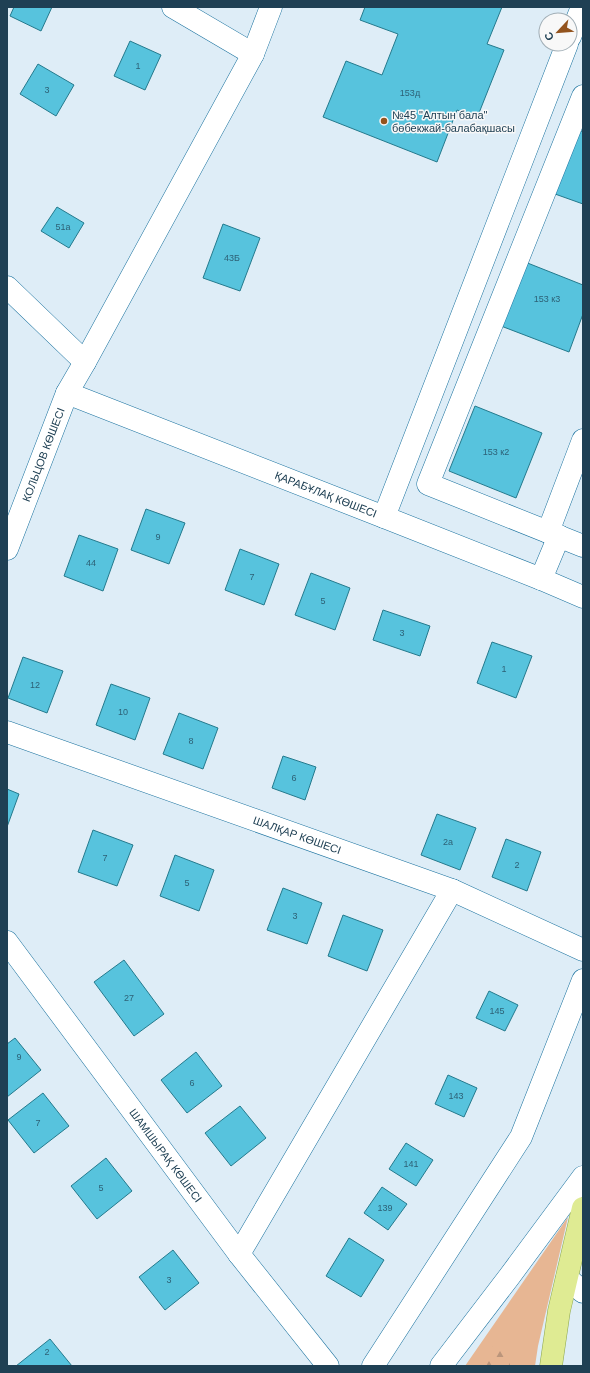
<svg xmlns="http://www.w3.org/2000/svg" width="590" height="1373" font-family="Helvetica,sans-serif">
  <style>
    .green { fill: #e7b693 }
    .forest { fill: url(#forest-firs) }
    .building { fill: #57c3dd; stroke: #247a8d }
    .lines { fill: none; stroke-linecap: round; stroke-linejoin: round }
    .minor-casing { stroke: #1a729f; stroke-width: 23 }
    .major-casing { stroke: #8ea74e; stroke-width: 23 }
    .minor { stroke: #fff; stroke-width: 22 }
    .major { stroke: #dfeb93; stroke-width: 22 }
    .poi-dot { fill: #93531d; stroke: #f8f8f8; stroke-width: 1.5 }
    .labels { text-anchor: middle; stroke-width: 3; stroke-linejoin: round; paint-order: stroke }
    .number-label { font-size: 9px; fill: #2d6176 }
    .poi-label { font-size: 11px; fill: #1f4054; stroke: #f8f8f8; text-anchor: start }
    .street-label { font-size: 11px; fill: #1f4054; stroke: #f8f8f8 }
  </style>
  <defs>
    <pattern id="forest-firs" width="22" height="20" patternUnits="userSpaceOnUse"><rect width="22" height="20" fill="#e7b693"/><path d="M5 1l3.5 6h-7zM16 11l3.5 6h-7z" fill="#bb957b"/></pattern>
  </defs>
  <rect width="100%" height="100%" fill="#deedf7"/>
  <path class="green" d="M568 1217 538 1346 535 1366H465Z"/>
  <path class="forest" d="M497 1344 509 1352 510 1366H478L484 1352Z"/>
  <path class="building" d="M14 7H52L41 31 10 16Z
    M365 7H502L487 44 504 50 477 118 457 110 437 162 323 117 346 61 382 75 398 34 360 20Z
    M130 41 161 55 145 90 114 76Z
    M38 64 74 85 56 116 20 94Z
    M579 130 583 132V204L555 194Z
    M57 207 84 223 69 248 41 231Z
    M223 224 260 238 240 291 203 278Z
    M525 262 583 285V314L569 352 501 326Z
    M475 406 542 433 516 498 449 471Z
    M146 509 185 523 169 564 131 550Z
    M79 535 118 549 103 591 64 576Z
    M240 549 279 564 264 605 225 590Z
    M311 573 350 588 335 630 295 615Z
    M383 610 430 626 420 656 373 640Z
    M492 642 532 656 516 698 477 683Z
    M23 657 63 671 47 713 8 698Z
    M111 684 150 698 135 740 96 725Z
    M179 713 218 728 203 769 163 754Z
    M283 756 316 767 305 800 272 788Z
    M7 789 19 794 7 827Z
    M437 814 476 828 460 870 421 855Z
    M93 830 133 845 117 886 78 872Z
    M506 839 541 852 527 891 492 877Z
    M175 855 214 870 199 911 160 896Z
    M283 888 322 903 307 944 267 930Z
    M343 915 383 930 367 971 328 956Z
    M124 960 164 1014 134 1036 94 982Z
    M489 991 518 1005 505 1031 476 1018Z
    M15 1038 41 1070 7 1097V1044Z
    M196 1052 222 1086 187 1113 161 1080Z
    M448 1075 477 1088 464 1117 435 1104Z
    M43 1093 69 1126 34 1153 8 1120Z
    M240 1106 266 1138 231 1166 205 1133Z
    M406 1143 433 1160 416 1186 389 1169Z
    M106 1158 132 1191 97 1219 71 1186Z
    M382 1187 407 1204 388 1230 364 1213Z
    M349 1238 384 1260 361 1297 326 1276Z
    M173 1250 199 1283 165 1310 139 1277Z
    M50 1339 72 1366H16Z"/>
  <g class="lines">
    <g class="minor-casing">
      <g id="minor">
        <path d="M173 7 253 54"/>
        <path d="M570 37 582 7"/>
        <path d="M583 96 428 484 583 546"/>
        <path d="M7 287 85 362"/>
        <path id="s1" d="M67 393 384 517 541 579 583 597"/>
        <path d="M384 517 567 44"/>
        <path d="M548 532 583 440"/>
        <path id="s2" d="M7 549 67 393 85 362 253 54 271 7"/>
        <path d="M541 579 559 536"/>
        <path id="s3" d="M7 732 452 890 583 950"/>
        <path id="s4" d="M7 942 239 1254 328 1366"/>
        <path d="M239 1254 452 890"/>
        <path d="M567 1278 583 1292"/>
        <path d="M373 1366 521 1137 583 980"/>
        <path d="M441 1366 509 1277 583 1177"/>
      </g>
    </g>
    <g class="major-casing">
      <path id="major" d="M551 1366 559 1311 583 1208"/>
    </g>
    <use href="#minor" class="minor"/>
    <use href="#major" class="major"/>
  </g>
  <circle class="poi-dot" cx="384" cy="121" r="4"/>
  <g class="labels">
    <g class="number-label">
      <text x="138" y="69">1</text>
      <text x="47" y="93">3</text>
      <text x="410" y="96">153д</text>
      <text x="63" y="230">51а</text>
      <text x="232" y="261">43Б</text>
      <text x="547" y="302">153 к3</text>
      <text x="496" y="455">153 к2</text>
      <text x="158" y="540">9</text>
      <text x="91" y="566">44</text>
      <text x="252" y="580">7</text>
      <text x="323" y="604">5</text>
      <text x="402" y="636">3</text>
      <text x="504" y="672">1</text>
      <text x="35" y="688">12</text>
      <text x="123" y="715">10</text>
      <text x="191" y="744">8</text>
      <text x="294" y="781">6</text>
      <text x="448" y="845">2а</text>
      <text x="105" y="861">7</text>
      <text x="517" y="868">2</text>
      <text x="187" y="886">5</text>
      <text x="295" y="919">3</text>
      <text x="129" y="1001">27</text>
      <text x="497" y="1014">145</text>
      <text x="19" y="1060">9</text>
      <text x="192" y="1086">6</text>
      <text x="456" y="1099">143</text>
      <text x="38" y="1126">7</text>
      <text x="411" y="1167">141</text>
      <text x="101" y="1191">5</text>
      <text x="385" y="1211">139</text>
      <text x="169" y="1283">3</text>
      <text x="47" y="1355">2</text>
    </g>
    <g class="poi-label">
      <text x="392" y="119">№45 "Алтын бала"<tspan x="392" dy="13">бөбекжай-балабақшасы</tspan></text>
    </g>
    <g class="street-label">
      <text dy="4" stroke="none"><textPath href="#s2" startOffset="101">КОЛЬЦОВ КӨШЕСІ</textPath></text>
      <text dy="4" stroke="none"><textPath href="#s1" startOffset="278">ҚАРАБҰЛАҚ КӨШЕСІ</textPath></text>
      <text dy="4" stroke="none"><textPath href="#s3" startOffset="308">ШАЛҚАР КӨШЕСІ</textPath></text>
      <text dy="4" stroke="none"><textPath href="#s4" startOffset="266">ШАМШЫРАҚ КӨШЕСІ</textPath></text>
    </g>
  </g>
  <rect width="590" height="1373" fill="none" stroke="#1f4054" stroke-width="16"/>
  <g transform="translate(558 32) rotate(244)"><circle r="19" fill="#f8f8f8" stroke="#a1aeb6"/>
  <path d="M0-3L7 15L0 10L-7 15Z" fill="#93531d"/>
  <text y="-6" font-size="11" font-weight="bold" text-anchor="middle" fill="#1f4054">С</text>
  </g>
</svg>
